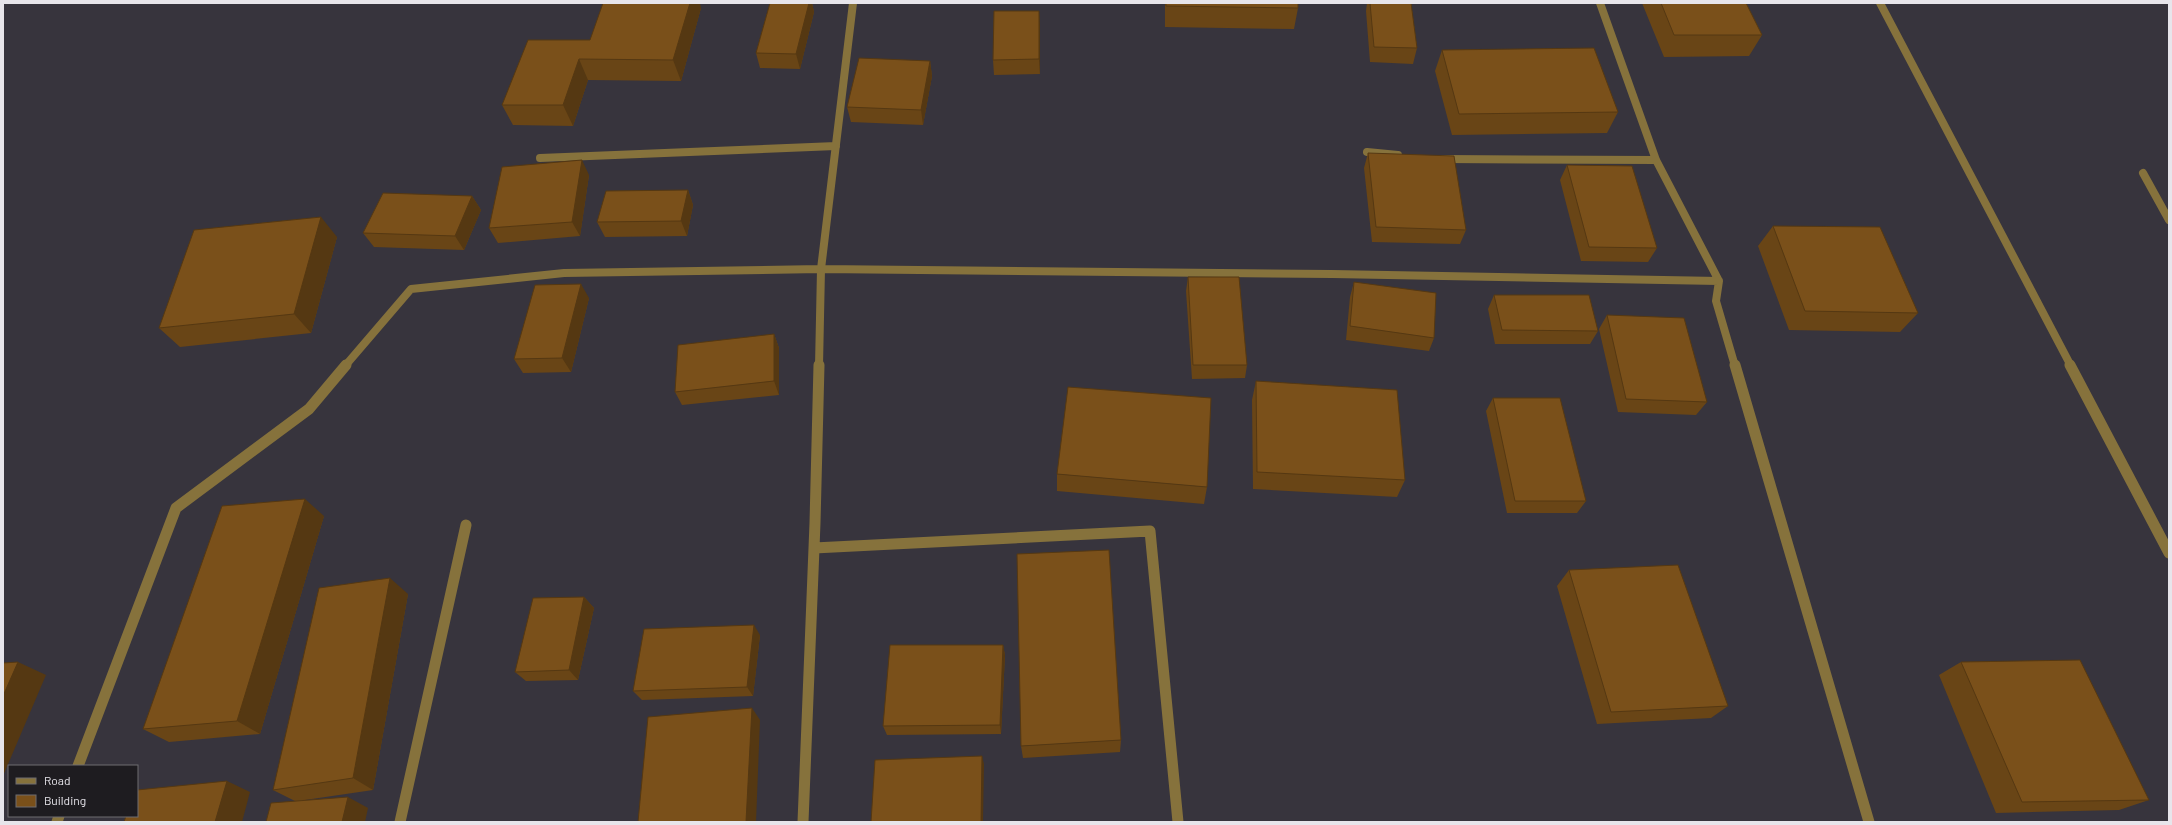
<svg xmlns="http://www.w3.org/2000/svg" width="2172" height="825" font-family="Barlow,sans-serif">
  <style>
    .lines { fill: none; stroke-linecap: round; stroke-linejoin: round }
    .minor-far1 { stroke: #86723c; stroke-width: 8 }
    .minor { stroke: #86723c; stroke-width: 11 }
    .wall { fill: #694516 }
    .shaded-wall { fill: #553812 }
    .building { fill: #7a501a; stroke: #553812 }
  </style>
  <rect width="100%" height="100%" fill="#37343d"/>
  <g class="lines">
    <path class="minor-far1" d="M1600 3 1656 160 1719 281 1716 301 1735 366
      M1880 3 2071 366
      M1367 152 1398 155
      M540 158 836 146
      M1442 159 1656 160
      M2143 173 2169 220
      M345 366 411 289 564 273 821 269 1332 274 1719 281
      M819 366 821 269 853 3"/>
    <path class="minor" d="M1735 365 1869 822
      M2070 365 2169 553
      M814 548 1150 531 1178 822
      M78 766 176 508 309 409 346 365
      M57 822 59 816
      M400 822 466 525
      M803 822 815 523 819 365"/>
  </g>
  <path class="wall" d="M770 3H812L814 12 800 69 760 68 756 53Z
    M1165 3H1298V8L1294 29 1165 27Z
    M1367 3H1411L1417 48 1413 64 1370 62 1366 11Z
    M1642 3H1746L1762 35 1749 56 1664 57Z
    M701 8 681 81 588 80 573 126 513 125 502 105 590 40Z
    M1039 11 1040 74 994 75 993 60Z
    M1442 50 1618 112 1607 133 1452 135 1435 71Z
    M930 61 932 76 923 125 851 122 847 107Z
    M1368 153 1466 230 1460 244 1372 242 1364 168Z
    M1567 165 1657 248 1648 262 1581 261 1560 180Z
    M589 175 580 236 498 243 489 228Z
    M688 190 693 205 687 236 605 237 597 222Z
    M472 196 481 210 464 250 374 247 363 233Z
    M1773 226 1918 313 1900 332 1789 330 1758 246Z
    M337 237 311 333 180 347 159 328Z
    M1188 277 1247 365 1245 378 1192 379 1186 291Z
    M1354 282 1434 338 1429 351 1346 340 1350 297Z
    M1494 295 1598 331 1590 344H1495L1488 309Z
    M589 298 571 372 523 373 514 359Z
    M1607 315 1707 402 1696 415 1618 412 1599 329Z
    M774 334 779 348V395L682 405 675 392Z
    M1256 381 1405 480 1397 497 1253 489 1252 400Z
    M1493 398 1586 501 1577 513H1507L1486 411Z
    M1057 474 1207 487 1204 504 1057 491Z
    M324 516 260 734 169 742 143 729Z
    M1569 570 1728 706 1711 718 1597 724 1557 586Z
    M408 594 373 790 305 800 368 808 295 801 273 790Z
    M584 597 594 608 578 680 526 681 515 672Z
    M760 635 753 696 642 700 633 691Z
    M1003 645 1005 655 1001 734 887 735 883 726Z
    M1961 662 2149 800 2119 810 1996 813 1939 675Z
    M1121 740 1120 752 1023 758 1021 746Z"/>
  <path class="shaded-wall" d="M690 3H700L701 8 681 81 673 60Z
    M809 3H812L814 12 800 69 796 54Z
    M1039 11 1040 26V74L1039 59Z
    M579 59 588 80 573 126 563 105Z
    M930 61 932 76 923 125 921 110Z
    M582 160 589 175 580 236 572 222Z
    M688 190 693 205 687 236 681 221Z
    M472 196 481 210 464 250 455 236Z
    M321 217 337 237 311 333 294 314Z
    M581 284 589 298 571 372 562 358Z
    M774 334 779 348V395L774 381Z
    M305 499 324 516 260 734 237 721Z
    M390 578 408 594 373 790 353 778Z
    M584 597 594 608 578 680 569 670Z
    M754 625 760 635 753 696 747 687Z
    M1003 645 1005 655 1001 734 1000 725Z
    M18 662 46 675 3 776V696Z
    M752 708 760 720 756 822H746Z
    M982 756 984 764 983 822H981Z
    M227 781 250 792 242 822H215Z
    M348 797 368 808 365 822H342Z"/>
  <path class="building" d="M603 3H690L673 60 579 59 563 105H502L528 40H590Z
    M770 3H809L796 54 756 53Z
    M1166 3H1298V8L1166 6Z
    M1370 3H1411L1417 48 1374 47Z
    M1661 3H1746L1762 35H1674Z
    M994 11H1039V59L993 60Z
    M1594 48 1618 112 1459 114 1442 50Z
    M859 58 930 61 921 110 847 107Z
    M1368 153 1454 156 1466 230 1376 227Z
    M582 160 572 222 489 228 502 167Z
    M1567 165 1632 166 1657 248 1589 247Z
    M688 190 681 221 597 222 606 191Z
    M383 193 472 196 455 236 363 233Z
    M321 217 294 314 159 328 194 230Z
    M1773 226 1880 227 1918 313 1805 311Z
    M1188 277H1239L1247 365H1193Z
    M1354 282 1436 293 1434 338 1350 326Z
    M581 284 562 358 514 359 535 285Z
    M1494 295H1589L1598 331 1502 330Z
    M1607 315 1684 318 1707 402 1626 399Z
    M774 334V381L675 392 678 345Z
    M1256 381 1397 390 1405 480 1257 472Z
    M1068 387 1211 398 1207 487 1057 474Z
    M1493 398H1560L1586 501H1515Z
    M305 499 237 721 143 729 222 506Z
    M1109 550 1121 740 1021 746 1017 554Z
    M1678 565 1728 706 1611 712 1569 570Z
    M390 578 353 778 273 790 319 588Z
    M584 597 569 670 515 672 533 598Z
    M754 625 747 687 633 691 644 629Z
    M890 645H1003L1000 725 883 726Z
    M2080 660 2149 800 2022 802 1961 662Z
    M18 662 3 696V663Z
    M752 708 746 822H638L648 717Z
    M982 756 981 822H871L875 760Z
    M227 781 215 822H124L126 816H137V790Z
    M348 797 342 822H266L271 803Z"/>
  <rect width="2172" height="825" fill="none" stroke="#e7e5eb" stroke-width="8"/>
  <rect x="8" y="765" width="130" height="52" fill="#1e1c20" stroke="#6e6c71"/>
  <rect x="16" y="778" width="20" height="6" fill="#86723c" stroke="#6e6c71"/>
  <text x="44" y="785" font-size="12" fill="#e7e5eb">Road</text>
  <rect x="16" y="795" width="20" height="12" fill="#7a501a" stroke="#6e6c71"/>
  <text x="44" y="805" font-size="12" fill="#e7e5eb">Building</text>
</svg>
